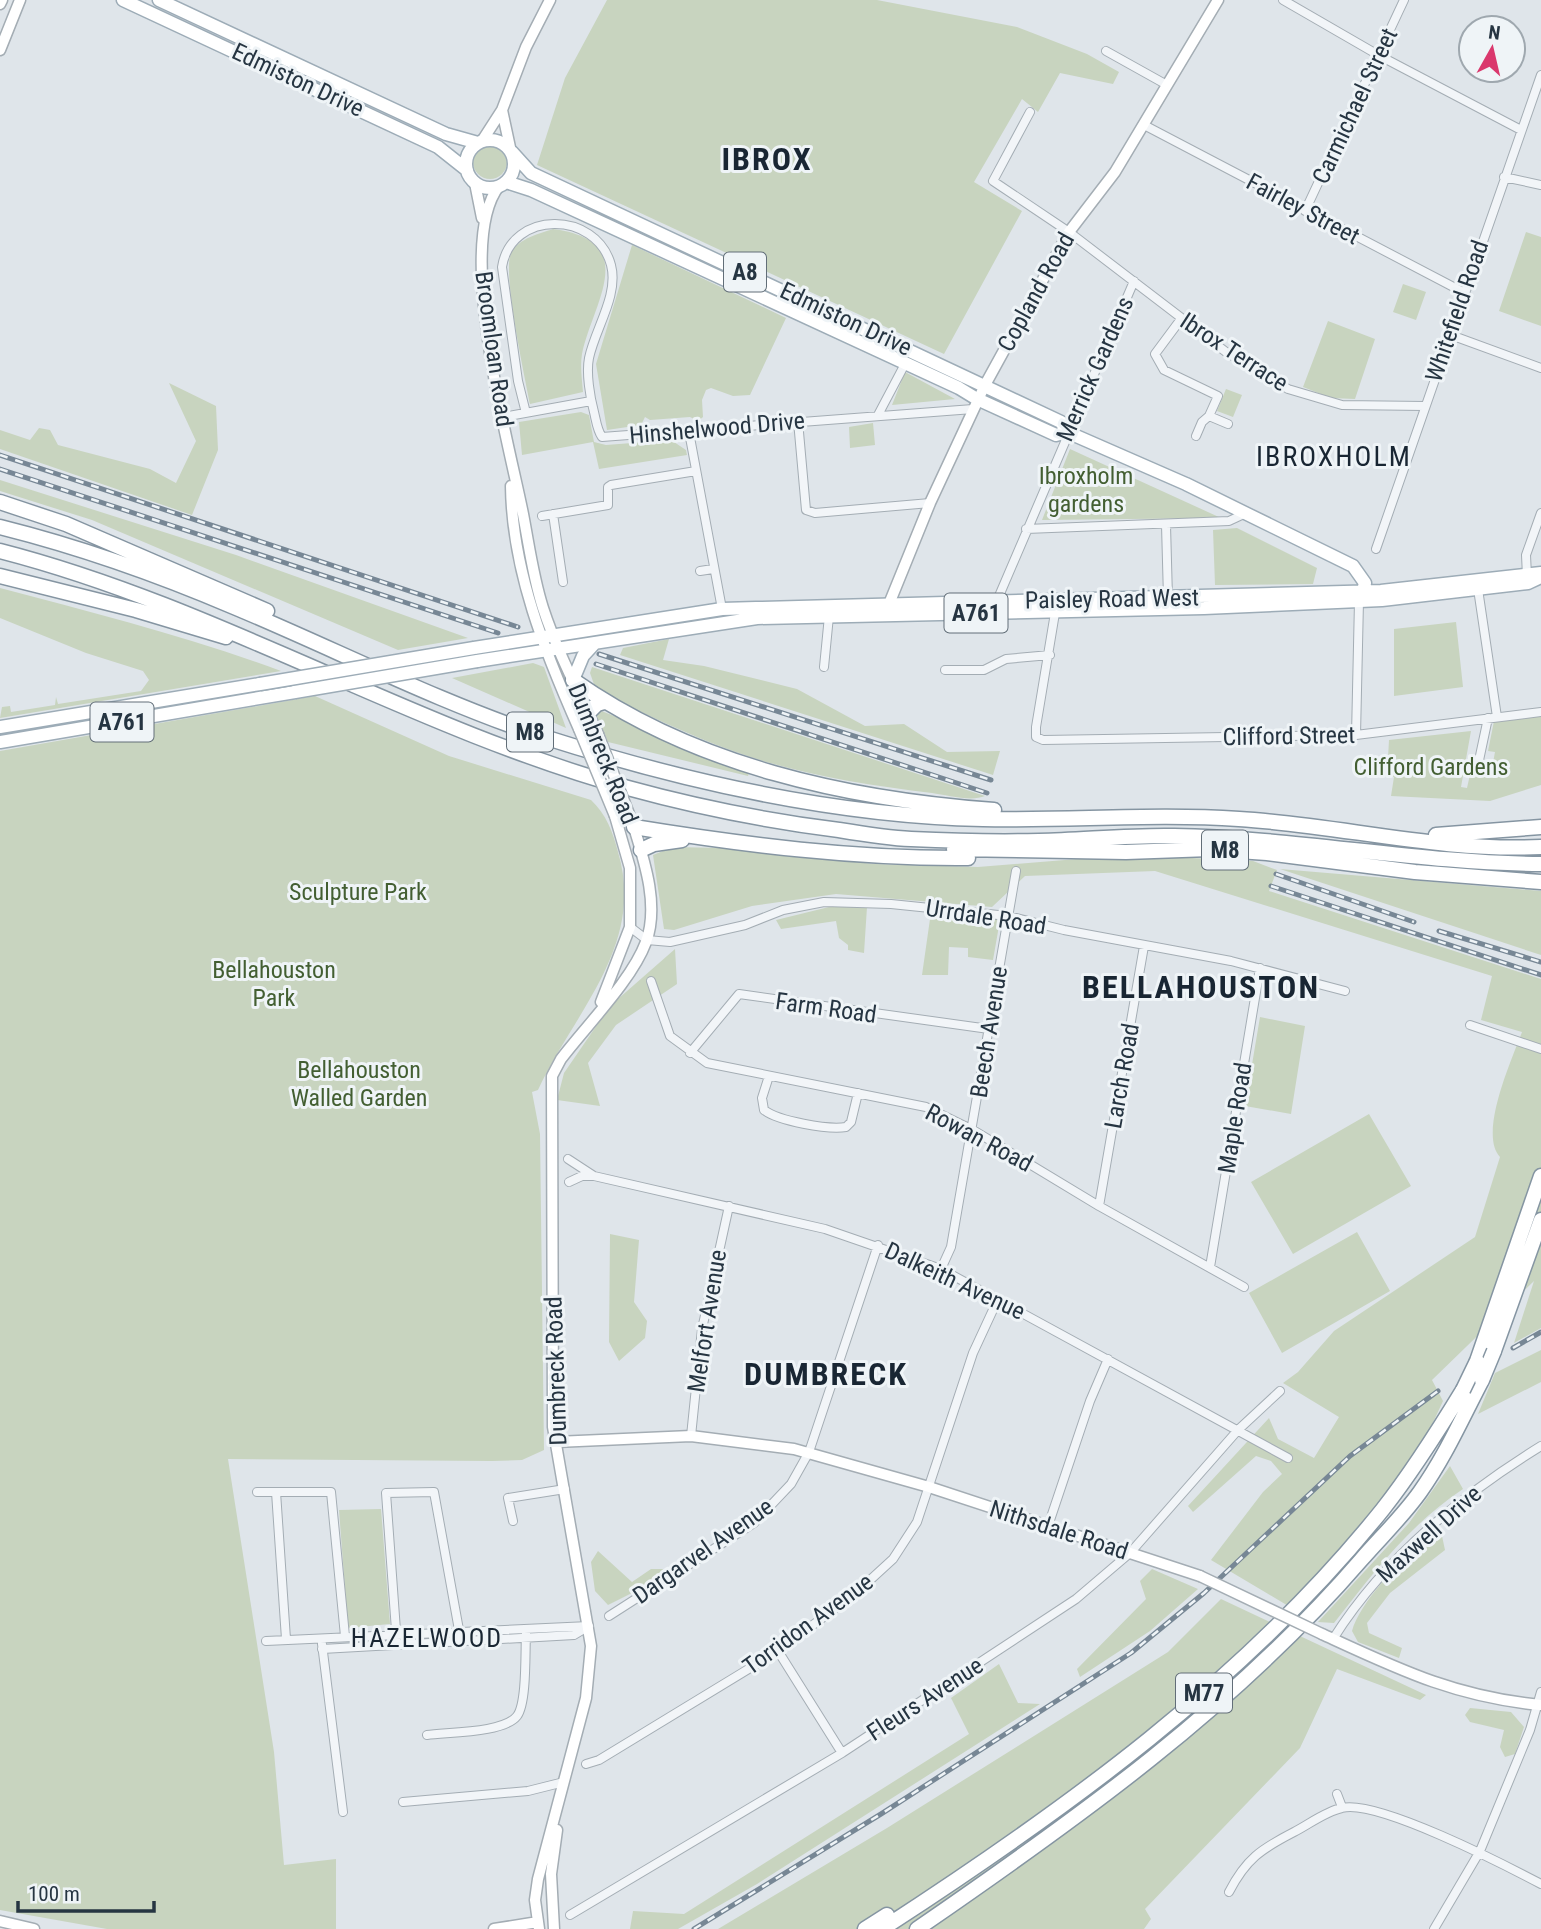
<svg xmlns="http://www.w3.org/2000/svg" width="1541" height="1929" font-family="'Roboto Condensed',sans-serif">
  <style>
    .green { fill: #c8d4bf }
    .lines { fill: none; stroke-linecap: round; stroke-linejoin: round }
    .street-casing { stroke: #a4adb4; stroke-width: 10 }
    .secondary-casing { stroke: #a4adb4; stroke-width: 13 }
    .primary-casing { stroke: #9dacb7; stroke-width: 15 }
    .highway-casing { stroke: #8595a2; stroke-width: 17 }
    .street { stroke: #f2f5f8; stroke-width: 8 }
    .secondary { stroke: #fff; stroke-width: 10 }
    .primary { stroke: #fff; stroke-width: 12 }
    .highway { stroke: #fff; stroke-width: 14 }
    .rail-casing { stroke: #778795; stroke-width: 5 }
    .rail { stroke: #eff4f7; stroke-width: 2.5; stroke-dasharray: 8; stroke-linecap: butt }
    .secondary-bridge-casing { stroke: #a4adb4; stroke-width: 13; stroke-linecap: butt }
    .primary-bridge-casing { stroke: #9dacb7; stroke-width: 15; stroke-linecap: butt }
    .highway-bridge-casing { stroke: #8595a2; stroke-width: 17; stroke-linecap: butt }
    .secondary-bridge { stroke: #fff; stroke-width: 10 }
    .primary-bridge { stroke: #fff; stroke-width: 12 }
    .highway-bridge { stroke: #fff; stroke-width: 14 }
    .labels { text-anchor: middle; stroke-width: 6; stroke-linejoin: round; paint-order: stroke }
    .shield { fill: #eff4f7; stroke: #626e78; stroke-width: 2 }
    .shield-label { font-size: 23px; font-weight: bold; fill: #263542 }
    .street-label { font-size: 24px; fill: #263542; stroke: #eff4f7 }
    .park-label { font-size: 24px; fill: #435f32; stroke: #eff4f7 }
    .neighbourhood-label { font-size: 26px; letter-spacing: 2px; fill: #192633; stroke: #eff4f7 }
    .quarter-label { font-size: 28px; letter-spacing: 2px; fill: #192633; stroke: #eff4f7 }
    .district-label { font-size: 32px; font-weight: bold; letter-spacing: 2px; fill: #192633; stroke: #eff4f7 }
  </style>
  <rect width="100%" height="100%" fill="#dfe5ea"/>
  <path class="green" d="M607 0H877L1017 27 1087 54 1119 72 1113 84 1060 73 1038 112 1022 99 974 182 1022 211 944 354 537 165 565 78Z
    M473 162a17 17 0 1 1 34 0a17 17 0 1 1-34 0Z
    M553 229C643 241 592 304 582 354 580 366 582 380 583 392L530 404C525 377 502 273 511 253 519 238 539 234 553 229Z
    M1526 232 1541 237V326L1499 311Z
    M632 245 786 318 750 395 733 396 711 388 706 390 702 400 703 417 698 421 690 417 650 420 645 417 641 425 607 430 596 364Z
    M1403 284 1426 292 1416 320 1393 312Z
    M1328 321 1375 339 1355 399 1331 398 1303 387Z
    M905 372 955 399 892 405Z
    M169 383 216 406 218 450 192 515 0 449V430L30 440 39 428 50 430 58 445 150 469 176 483 196 441Z
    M1226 389 1242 395 1233 417 1217 411Z
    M581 412 589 415 594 442 606 445 671 440 686 450 687 455 599 469 593 442 522 455 519 422Z
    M873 423 875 445 850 448 849 427Z
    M1070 449 1221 518 1042 520Z
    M0 480 236 555 468 638 398 650 92 520 0 491Z
    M1237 528 1317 568 1313 584 1215 585 1213 530Z
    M0 588C95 613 189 637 281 671L0 718 2 707 10 706 11 712 55 705 56 697 58 704 141 691 149 680 143 671 86 653 0 618Z
    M1456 622 1463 687 1394 696V629Z
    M669 639 663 660 704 666 797 689 865 726 904 724 947 752 1000 751 993 775 620 655 623 648Z
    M533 663 544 667 566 728 452 678Z
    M592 667 985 796C971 802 947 795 932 793 866 785 796 774 733 751 686 734 641 712 596 690L590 673Z
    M315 696 449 756 591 800C606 814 613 832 618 852 646 945 574 1012 538 1090L532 1092 540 1134 544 1450 522 1460 492 1461 228 1459 274 1752 284 1865 336 1859V1929H107L0 1910V751Z
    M599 710 750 770 748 776 608 742 596 715Z
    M1541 716V785L1490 801 1391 796 1394 777 1387 776 1389 740 1471 731 1461 787 1467 788 1471 770 1491 773 1495 752 1488 751 1494 721Z
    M673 847 724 848 874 864 978 867 1077 859 1172 857 1253 861 1277 870 1269 891 1541 979V1328L1514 1343 1534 1281 1432 1380 1443 1401 1424 1442 1402 1477 1290 1607 1211 1560 1263 1492 1282 1474 1271 1461 1256 1456 1193 1512 1188 1506 1269 1418 1278 1439 1314 1458 1339 1417 1283 1383 1298 1372 1334 1331 1475 1237 1500 1157C1478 1134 1512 1059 1522 1032L1481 1020 1492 976 1155 871 1025 876 992 907 836 894 752 906 674 930 664 929 653 855Z
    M1280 869 1541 891V955Z
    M829 907H867L864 953 848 950V945L839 938 836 921 781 929 776 920Z
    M931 912 1000 920 993 960 968 957V948L949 947 948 975H922Z
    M675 949 677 984 616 1025 588 1063 600 1106 557 1100 564 1073 610 1006Z
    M1260 1017 1305 1026 1291 1114 1245 1106Z
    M1369 1114 1411 1186 1293 1254 1251 1182Z
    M1357 1232 1390 1291 1282 1353 1249 1293Z
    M610 1234 639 1240 634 1302 647 1321 645 1338 619 1361 609 1342Z
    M1541 1350V1382L1478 1414 1495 1373Z
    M1450 1466 1463 1489C1408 1526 1375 1571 1334 1623L1318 1622 1409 1523Z
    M381 1509 390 1624 348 1628 339 1510Z
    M1442 1536 1445 1550 1390 1593 1367 1623 1369 1633 1402 1648 1399 1658 1358 1642 1352 1631C1359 1604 1399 1561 1421 1544 1427 1540 1435 1538 1442 1536Z
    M598 1551 632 1582 651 1569H663L664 1577 608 1605 595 1591 591 1562Z
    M1152 1569 1198 1589 1150 1631 1080 1677 1077 1669 1146 1599 1140 1581Z
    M1221 1599 1426 1695 1420 1700 1337 1669 1300 1748 1145 1909 1151 1919 1144 1929H718L887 1828 1168 1652Z
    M999 1664 1018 1703 1040 1704 757 1884 678 1929H630L633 1911 684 1914 969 1734 951 1698Z
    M1470 1708 1511 1712 1524 1727 1515 1754 1505 1757 1500 1747 1504 1730 1470 1722 1465 1715Z"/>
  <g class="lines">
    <g class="street-casing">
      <path id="street" d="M1283 0 1380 56 1521 130
        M1106 51 1167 85
        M1030 112 993 181 1069 232 1226 352 1288 389 1342 405 1425 406
        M1144 125 1463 292
        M1504 177 1541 185
        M1305 211 1404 0
        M1181 319 1155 354 1164 370 1218 396 1209 416 1228 424
        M1448 334 1541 368
        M526 413 518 381 502 267C511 210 596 210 611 265 619 295 595 329 589 358 586 373 590 397 594 412 596 420 597 430 602 437L973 409
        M878 415 906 362
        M503 417 591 401
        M798 421 806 510 815 513 930 503
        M689 432 722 609
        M1196 436 1202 422 1209 416
        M553 514 563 582
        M542 516 608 505V487L611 485 696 471
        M1166 525 1168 598
        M1026 529 1229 521 1244 514
        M1376 549 1541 75
        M700 571 713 569
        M1527 576 1526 555 1541 513
        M1478 589 1497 717
        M996 603 1134 281
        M1056 607 1036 727V737L1043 740 1356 735 1541 712
        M824 667 829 616
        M945 670H984L1006 659 1050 655
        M1356 735 1359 601
        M1478 765 1488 718
        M630 927 647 940 670 942 745 925 783 910 824 902 891 904 1008 916 1064 930 1231 961 1345 991
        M651 981 670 1036 707 1063 926 1107 973 1130 1099 1206 1244 1287
        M1470 1025 1541 1049
        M690 1053 739 994 989 1029
        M769 1076 762 1098 764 1110C778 1121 828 1130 846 1127L851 1122 858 1093
        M568 1159 594 1176H582L569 1182
        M594 1176 825 1229 941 1269 1288 1458
        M1099 1206 1144 946
        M1210 1267 1260 968
        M941 1269 951 1247 1016 871
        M691 1436 702 1329 729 1206
        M257 1492H276L286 1639
        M276 1492H331L345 1636
        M513 1521 508 1498 565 1489
        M1048 1526 1090 1401 1108 1359
        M609 1616 754 1523 791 1484 809 1452 878 1245
        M1333 1639C1384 1558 1460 1496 1541 1446
        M266 1641 589 1626
        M322 1644 343 1812
        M397 1644 386 1493 434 1492 461 1641
        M322 1649 574 1635 589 1626
        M778 1651 842 1753
        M427 1735C448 1732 504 1733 517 1716 527 1703 525 1652 526 1634
        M586 1764 599 1760 778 1651 857 1592 893 1559 917 1522 973 1353 998 1299
        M1337 1794 1342 1807
        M403 1802 528 1791 564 1782
        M1229 1892C1246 1859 1261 1849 1294 1832 1308 1825 1326 1811 1342 1808 1377 1799 1505 1865 1541 1884
        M570 1915 842 1753 1076 1599 1130 1553 1238 1430 1280 1391
        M1434 1929 1480 1851 1530 1730 1541 1692"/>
    </g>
    <g class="secondary-casing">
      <path id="secondary" d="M0 4 2 0
        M0 50 20 0
        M502 110 511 152
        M482 141 502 110 526 47 550 0
        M475 183 482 218
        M499 186C454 244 509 444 523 514 529 545 533 577 543 608 557 651 579 693 598 734
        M511 486C512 571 545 652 579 729
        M889 604 930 503 985 385 1069 232 1115 172 1218 0
        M601 1002 630 927V868L615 816
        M556 1442 691 1436 794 1449 929 1487 1200 1576
        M1322 1634C1398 1669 1455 1697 1541 1705
        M0 1921 34 1929
        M494 1929 538 1922
        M539 1929 535 1900 538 1879 586 1698 591 1646 553 1427 552 1076 561 1059C586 1026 632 980 646 942 660 904 643 857 632 821
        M554 1929 551 1874 557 1830"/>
    </g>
    <g class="primary-casing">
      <path id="primary" d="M123 0 438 147 467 170
        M159 0 446 134 478 143
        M466 164a24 24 0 1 1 48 0a24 24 0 1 1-48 0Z
        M512 152 531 173 1061 422 1067 432
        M506 182 531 190 959 388 977 399 1056 435 1067 432 1186 484 1353 566 1365 583 1361 598
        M474 648 722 609 1381 591 1541 573
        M477 661 757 618 1204 608 1382 600 1528 583 1541 577
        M573 680 583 656 595 643
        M0 727 260 684
        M0 742 295 692"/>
    </g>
    <g class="highway-casing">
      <path id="highway" d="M0 502 66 524 267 611
        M0 527C80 547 159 575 234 607 337 650 438 702 544 737 685 782 834 816 983 819 1068 821 1154 813 1239 819 1339 825 1440 852 1541 847
        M0 551C218 607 411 728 628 788 697 807 768 821 839 830 863 834 887 838 911 839 953 841 996 842 1039 841 1084 840 1129 835 1174 836 1297 838 1418 863 1541 864
        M0 576 136 610 226 637
        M573 680C695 766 847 799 994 810
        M588 713 597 704 604 702
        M634 827C744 845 857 859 968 858
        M1436 835 1541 827
        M954 849 1126 852 1210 849 1267 853 1415 872 1541 882
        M641 850 654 844 682 840
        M1494 1351 1541 1220
        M1477 1361 1541 1176
        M865 1929 887 1915
        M882 1929C1064 1811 1246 1680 1383 1509 1413 1471 1438 1431 1463 1390
        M917 1929C1077 1819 1234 1707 1361 1560 1381 1537 1403 1516 1420 1492 1445 1457 1462 1418 1482 1380"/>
    </g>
    <use href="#street" class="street"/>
    <use href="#secondary" class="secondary"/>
    <use href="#primary" class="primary"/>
    <use href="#highway" class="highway"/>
    <g class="rail-casing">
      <path id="rail" d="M0 455 518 627
        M0 469 498 633
        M599 654 991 780
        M596 664 987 793
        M1276 874 1414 922
        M1271 886 1541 975
        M1439 931 1541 962
        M1513 1348 1541 1332
        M694 1929 881 1814 1131 1653 1204 1593 1350 1456 1438 1391"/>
    </g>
    <use href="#rail" class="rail"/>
    <g class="secondary-bridge-casing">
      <path id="secondary-bridge" d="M579 729 615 816
        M598 734 631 819
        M1200 1576 1322 1634"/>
    </g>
    <g class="primary-bridge-casing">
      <path id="primary-bridge" d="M260 684 474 648
        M295 692 477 661"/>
    </g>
    <g class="highway-bridge-casing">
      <path id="highway-bridge" d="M1482 1380 1494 1351
        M1463 1390 1477 1361"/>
    </g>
    <use href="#secondary-bridge" class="secondary-bridge"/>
    <use href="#primary-bridge" class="primary-bridge"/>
    <use href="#highway-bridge" class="highway-bridge"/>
  </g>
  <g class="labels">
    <g class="shield">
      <rect x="724" y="252.5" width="42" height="39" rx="5"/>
      <rect x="944.5" y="593.5" width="63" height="39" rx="5"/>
      <rect x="90.5" y="702.5" width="63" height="39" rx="5"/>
      <rect x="507" y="712.5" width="46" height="39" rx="5"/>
      <rect x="1202" y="830.5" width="46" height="39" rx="5"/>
      <rect x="1176" y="1673.5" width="56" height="39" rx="5"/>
    </g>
    <g class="shield-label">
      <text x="745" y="280">A8</text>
      <text x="976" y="621">A761</text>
      <text x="122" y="730">A761</text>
      <text x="530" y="740">M8</text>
      <text x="1225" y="858">M8</text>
      <text x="1204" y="1701">M77</text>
    </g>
    <g class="street-label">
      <text transform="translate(298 80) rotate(25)" y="8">Edmiston Drive</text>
      <text transform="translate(1355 106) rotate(-65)" y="8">Carmichael Street</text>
      <text transform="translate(1303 209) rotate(28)" y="8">Fairley Street</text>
      <text transform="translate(1036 292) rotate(-61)" y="8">Copland Road</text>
      <text transform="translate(1457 311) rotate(-71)" y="8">Whitefield Road</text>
      <text transform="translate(846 319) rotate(25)" y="8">Edmiston Drive</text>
      <text transform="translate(494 349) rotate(82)" y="8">Broomloan Road</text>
      <text transform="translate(1234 352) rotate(33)" y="8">Ibrox Terrace</text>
      <text transform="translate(1095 369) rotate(-66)" y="8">Merrick Gardens</text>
      <text transform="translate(717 428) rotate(-5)" y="8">Hinshelwood Drive</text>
      <text transform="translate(1112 599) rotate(-1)" y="8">Paisley Road West</text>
      <text transform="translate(1289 736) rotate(-1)" y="8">Clifford Street</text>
      <text transform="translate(603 754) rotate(68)" y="8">Dumbreck Road</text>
      <text transform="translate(986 917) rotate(9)" y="8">Urrdale Road</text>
      <text transform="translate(826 1008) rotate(8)" y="8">Farm Road</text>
      <text transform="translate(989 1032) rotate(-81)" y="8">Beech Avenue</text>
      <text transform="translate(1122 1076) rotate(-80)" y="8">Larch Road</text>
      <text transform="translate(1235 1118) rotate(-81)" y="8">Maple Road</text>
      <text transform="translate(979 1138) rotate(28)" y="8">Rowan Road</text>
      <text transform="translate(955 1281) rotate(25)" y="8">Dalkeith Avenue</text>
      <text transform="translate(707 1321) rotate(-81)" y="8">Melfort Avenue</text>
      <text transform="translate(556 1371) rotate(-92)" y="8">Dumbreck Road</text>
      <text transform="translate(1059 1530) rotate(18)" y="8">Nithsdale Road</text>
      <text transform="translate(1429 1534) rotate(-42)" y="8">Maxwell Drive</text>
      <text transform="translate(703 1551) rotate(-35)" y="8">Dargarvel Avenue</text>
      <text transform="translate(808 1624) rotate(-36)" y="8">Torridon Avenue</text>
      <text transform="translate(925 1699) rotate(-33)" y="8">Fleurs Avenue</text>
    </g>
    <g class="park-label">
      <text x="1086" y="484">Ibroxholm<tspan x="1086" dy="28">gardens</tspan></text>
      <text x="1431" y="775">Clifford Gardens</text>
      <text x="358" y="900">Sculpture Park</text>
      <text x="274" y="978">Bellahouston<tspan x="274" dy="28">Park</tspan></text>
      <text x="359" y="1078">Bellahouston<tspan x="359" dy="28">Walled Garden</tspan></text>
    </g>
    <g class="neighbourhood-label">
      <text x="427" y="1647">HAZELWOOD</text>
    </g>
    <g class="quarter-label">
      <text x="1334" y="466">IBROXHOLM</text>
    </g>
    <g class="district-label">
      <text x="767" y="170">IBROX</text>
      <text x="1201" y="998">BELLAHOUSTON</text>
      <text x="826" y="1385">DUMBRECK</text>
    </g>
  </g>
  <g transform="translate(1492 49) rotate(8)"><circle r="33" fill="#eff4f7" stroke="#9fa8af" stroke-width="2"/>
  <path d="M0-5L12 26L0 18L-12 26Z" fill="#da386d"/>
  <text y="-10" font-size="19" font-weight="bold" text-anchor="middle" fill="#263542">N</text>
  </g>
  <path d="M18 1901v10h136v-10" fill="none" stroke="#263542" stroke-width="3.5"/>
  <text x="28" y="1901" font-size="21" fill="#263542" stroke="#eff4f7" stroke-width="5" paint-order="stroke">100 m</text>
</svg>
